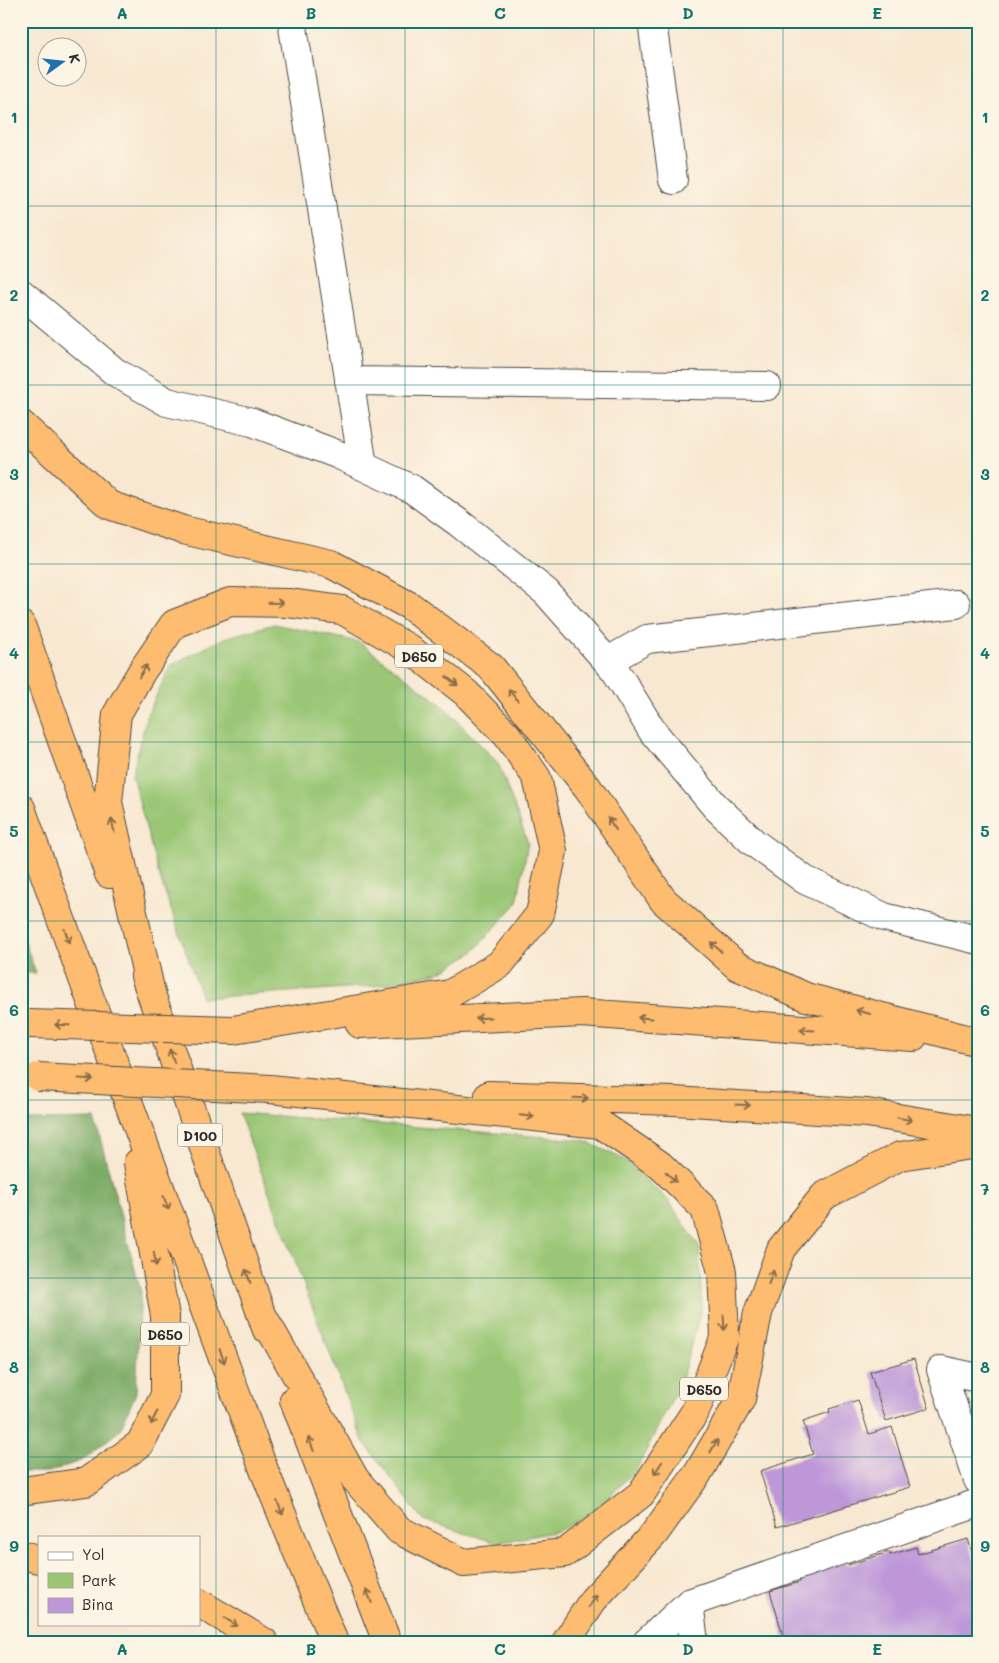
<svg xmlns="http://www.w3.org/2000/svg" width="999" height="1663" font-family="Mali,sans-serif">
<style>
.green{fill:#9ac674;stroke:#627850}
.forest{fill:#7bab66;stroke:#536b48}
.building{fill:#bd97d8}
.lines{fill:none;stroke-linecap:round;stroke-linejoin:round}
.minor-casing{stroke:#4a4744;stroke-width:30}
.highway-casing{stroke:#4a4744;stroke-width:30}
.minor{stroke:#fff;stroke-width:28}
.highway{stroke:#fdbc70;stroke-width:28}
.highway-bridge-casing{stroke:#4a4744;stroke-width:30;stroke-linecap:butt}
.highway-bridge{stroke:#fdbc70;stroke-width:28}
.oneway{stroke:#8a6c4a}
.grid{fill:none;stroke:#0f766e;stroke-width:1;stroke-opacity:0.55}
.labels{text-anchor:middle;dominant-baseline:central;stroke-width:4;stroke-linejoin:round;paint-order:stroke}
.shield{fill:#fcf5e5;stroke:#6a6863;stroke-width:1}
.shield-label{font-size:14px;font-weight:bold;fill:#2b2b2b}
.neatline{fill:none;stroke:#0f766e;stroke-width:2}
.grid-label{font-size:16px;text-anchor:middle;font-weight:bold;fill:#0f766e}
</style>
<rect width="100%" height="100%" fill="#fcf5e5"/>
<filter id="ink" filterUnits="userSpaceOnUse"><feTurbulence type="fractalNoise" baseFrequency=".02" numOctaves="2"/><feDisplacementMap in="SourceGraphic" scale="10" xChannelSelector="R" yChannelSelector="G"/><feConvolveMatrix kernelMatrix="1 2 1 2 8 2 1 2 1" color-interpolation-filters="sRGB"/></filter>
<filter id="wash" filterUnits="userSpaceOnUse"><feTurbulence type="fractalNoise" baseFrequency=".0096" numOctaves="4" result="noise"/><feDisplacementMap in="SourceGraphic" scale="20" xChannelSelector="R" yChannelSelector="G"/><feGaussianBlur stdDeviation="1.12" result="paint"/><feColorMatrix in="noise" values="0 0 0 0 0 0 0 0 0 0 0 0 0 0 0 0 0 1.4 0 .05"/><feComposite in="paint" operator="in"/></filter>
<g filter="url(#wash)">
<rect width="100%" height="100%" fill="#f8e8d1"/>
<path class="green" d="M274,624L359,642L442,705L498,763L528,843L517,903L473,952L441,972L375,986L202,998L158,872L132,775L147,715L171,665L224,638Z
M239,1113L583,1140L623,1159L668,1200L699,1246L702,1307L680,1384L636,1470L592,1513L558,1531L497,1543L423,1520L363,1441Z"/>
<path class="forest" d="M21,931L36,973H21Z
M95,1119L141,1292L136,1393L120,1430L83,1460L49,1472H21V1120Z"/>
<g id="blocks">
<path class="building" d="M914,1359L929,1408L886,1421L870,1372Z
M858,1400L869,1434L892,1427L910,1487L777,1527L760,1471L813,1454L803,1421L830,1412L829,1409Z
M968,1539L978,1572V1642H785L770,1591L800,1582L798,1576L847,1562L848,1565L889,1552L890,1555L916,1547L918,1554Z"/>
</g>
</g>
<g filter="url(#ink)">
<use href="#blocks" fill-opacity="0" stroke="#4a4744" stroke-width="1"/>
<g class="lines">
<g class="minor-casing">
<path id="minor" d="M292,21L363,466
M652,21L673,180
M21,293L115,372L167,402L252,422L339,455L412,489L459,523L546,592L615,670L653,732L715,806L753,842L805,880L884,917L978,940
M349,381L767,386
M608,661L647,639L956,604
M941,1370L978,1480
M941,1370L978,1378
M689,1603L694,1642
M647,1642L689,1603L978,1503"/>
</g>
<g class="highway-casing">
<path id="highway" d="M21,424L109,505L183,530L331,564L410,606L491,667L588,788L663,900L737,966L806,997L978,1042
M21,625L109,874
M21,808L55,903L264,1470L334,1642
M145,976L266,1328
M151,993L108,802L117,714L142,671L174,624L230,602L288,603L342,610L410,649L466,693L507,735L537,778L553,851L540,914L500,964L450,994L233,1030
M360,1024L582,1013L913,1037
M489,1095L674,1101L867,1113L978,1131
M260,1311L355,1479L399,1530L464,1563L565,1553L641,1494L695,1412L725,1336L722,1272L705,1209L660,1165L600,1124L270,1089
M294,1400L387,1642
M21,1491L86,1482L140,1444L165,1395V1316L138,1163
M21,1555L39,1559
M199,1603L264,1642
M566,1642L593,1600L654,1534L698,1473L741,1399L758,1313L781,1249L824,1196L900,1156L978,1144"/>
</g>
<use href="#minor" class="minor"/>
<use href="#highway" class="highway"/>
<g class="highway-bridge-casing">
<path id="highway-bridge" d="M29,1024L233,1030
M38,1077L270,1089"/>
</g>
<use href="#highway-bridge" class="highway-bridge"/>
</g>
<defs><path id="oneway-shaft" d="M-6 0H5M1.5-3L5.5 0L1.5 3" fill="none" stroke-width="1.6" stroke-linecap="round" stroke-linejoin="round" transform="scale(1.25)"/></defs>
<g class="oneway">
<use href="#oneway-shaft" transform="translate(276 603) rotate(1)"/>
<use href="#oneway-shaft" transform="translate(143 671) rotate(-58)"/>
<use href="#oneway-shaft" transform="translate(452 681) rotate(38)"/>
<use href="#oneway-shaft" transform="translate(513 695) rotate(-129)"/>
<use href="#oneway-shaft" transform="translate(612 824) rotate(-124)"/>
<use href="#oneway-shaft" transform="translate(113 826) rotate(-103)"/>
<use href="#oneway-shaft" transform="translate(67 936) rotate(70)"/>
<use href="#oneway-shaft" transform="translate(716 947) rotate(-138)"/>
<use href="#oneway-shaft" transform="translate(863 1012) rotate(-165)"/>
<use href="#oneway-shaft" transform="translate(483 1018) rotate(177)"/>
<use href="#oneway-shaft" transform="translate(645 1018) rotate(-176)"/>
<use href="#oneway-shaft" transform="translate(62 1025) rotate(-178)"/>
<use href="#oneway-shaft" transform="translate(807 1030) rotate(-176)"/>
<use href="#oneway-shaft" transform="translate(172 1056) rotate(-109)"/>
<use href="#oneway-shaft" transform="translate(86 1079) rotate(3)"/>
<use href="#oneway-shaft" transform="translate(581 1098) rotate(2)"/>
<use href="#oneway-shaft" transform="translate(743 1105) rotate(3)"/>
<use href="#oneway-shaft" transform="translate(527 1116) rotate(6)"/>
<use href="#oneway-shaft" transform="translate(905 1119) rotate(9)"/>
<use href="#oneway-shaft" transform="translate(671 1177) rotate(44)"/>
<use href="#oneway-shaft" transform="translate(166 1203) rotate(70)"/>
<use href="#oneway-shaft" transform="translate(155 1259) rotate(80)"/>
<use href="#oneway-shaft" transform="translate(248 1276) rotate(-109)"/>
<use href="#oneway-shaft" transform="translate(771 1277) rotate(-70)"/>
<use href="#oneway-shaft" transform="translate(724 1323) rotate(87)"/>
<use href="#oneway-shaft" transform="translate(222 1356) rotate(70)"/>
<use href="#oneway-shaft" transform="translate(154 1418) rotate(117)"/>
<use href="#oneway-shaft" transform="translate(311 1444) rotate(-111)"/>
<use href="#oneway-shaft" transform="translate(714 1446) rotate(-60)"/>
<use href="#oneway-shaft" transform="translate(658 1468) rotate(123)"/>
<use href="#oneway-shaft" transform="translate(280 1508) rotate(68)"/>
<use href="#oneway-shaft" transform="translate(369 1596) rotate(-111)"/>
<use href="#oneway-shaft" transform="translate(593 1601) rotate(-53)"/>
<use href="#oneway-shaft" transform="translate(231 1622) rotate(32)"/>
</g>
</g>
<path class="grid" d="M216,21V1642M405,21V1642M594,21V1642M783,21V1642M21,206H978M21,385H978M21,564H978M21,742H978M21,921H978M21,1100H978M21,1278H978M21,1457H978"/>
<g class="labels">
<g class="shield">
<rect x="395" y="644.5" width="48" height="23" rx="4"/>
<rect x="177.5" y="1123.5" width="45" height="23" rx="4"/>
<rect x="141" y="1322.5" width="48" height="23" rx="4"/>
<rect x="680" y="1377.5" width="48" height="23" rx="4"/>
</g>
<g class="shield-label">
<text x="419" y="656">D650</text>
<text x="200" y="1135">D100</text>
<text x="165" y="1334">D650</text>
<text x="704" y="1389">D650</text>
</g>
</g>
<rect width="999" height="1663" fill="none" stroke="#fcf5e5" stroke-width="55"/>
<rect x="38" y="1536" width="162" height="90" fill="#fcf5e5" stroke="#a8a49b"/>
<rect x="48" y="1552" width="25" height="8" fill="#ffffff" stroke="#a8a49b"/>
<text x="82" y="1560" font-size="15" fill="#2b2b2b">Yol</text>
<rect x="48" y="1573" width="25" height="15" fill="#9ac674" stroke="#a8a49b"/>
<text x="82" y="1586" font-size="15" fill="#2b2b2b">Park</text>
<rect x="48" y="1598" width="25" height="15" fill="#bd97d8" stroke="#a8a49b"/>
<text x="82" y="1610" font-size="15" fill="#2b2b2b">Bina</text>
<g transform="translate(62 62) rotate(75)"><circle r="24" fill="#fcf5e5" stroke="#a8a49b"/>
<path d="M0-4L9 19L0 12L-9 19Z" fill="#1f6fb2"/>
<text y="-8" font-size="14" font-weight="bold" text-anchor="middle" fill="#2b2b2b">K</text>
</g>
<rect x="28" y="28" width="944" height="1608" class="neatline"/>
<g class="grid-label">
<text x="122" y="19">A</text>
<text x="311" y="19">B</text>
<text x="500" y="19">C</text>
<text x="688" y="19">D</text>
<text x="877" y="19">E</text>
<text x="14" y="123">1</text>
<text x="985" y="123">1</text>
<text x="14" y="301">2</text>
<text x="985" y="301">2</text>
<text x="14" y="480">3</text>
<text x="985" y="480">3</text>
<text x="14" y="659">4</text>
<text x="985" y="659">4</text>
<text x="14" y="837">5</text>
<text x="985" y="837">5</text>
<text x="14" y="1016">6</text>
<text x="985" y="1016">6</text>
<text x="14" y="1195">7</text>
<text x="985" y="1195">7</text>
<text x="14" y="1373">8</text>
<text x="985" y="1373">8</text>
<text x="14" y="1552">9</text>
<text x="985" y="1552">9</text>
<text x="122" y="1655">A</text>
<text x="311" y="1655">B</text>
<text x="500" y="1655">C</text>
<text x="688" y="1655">D</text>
<text x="877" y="1655">E</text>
</g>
</svg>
